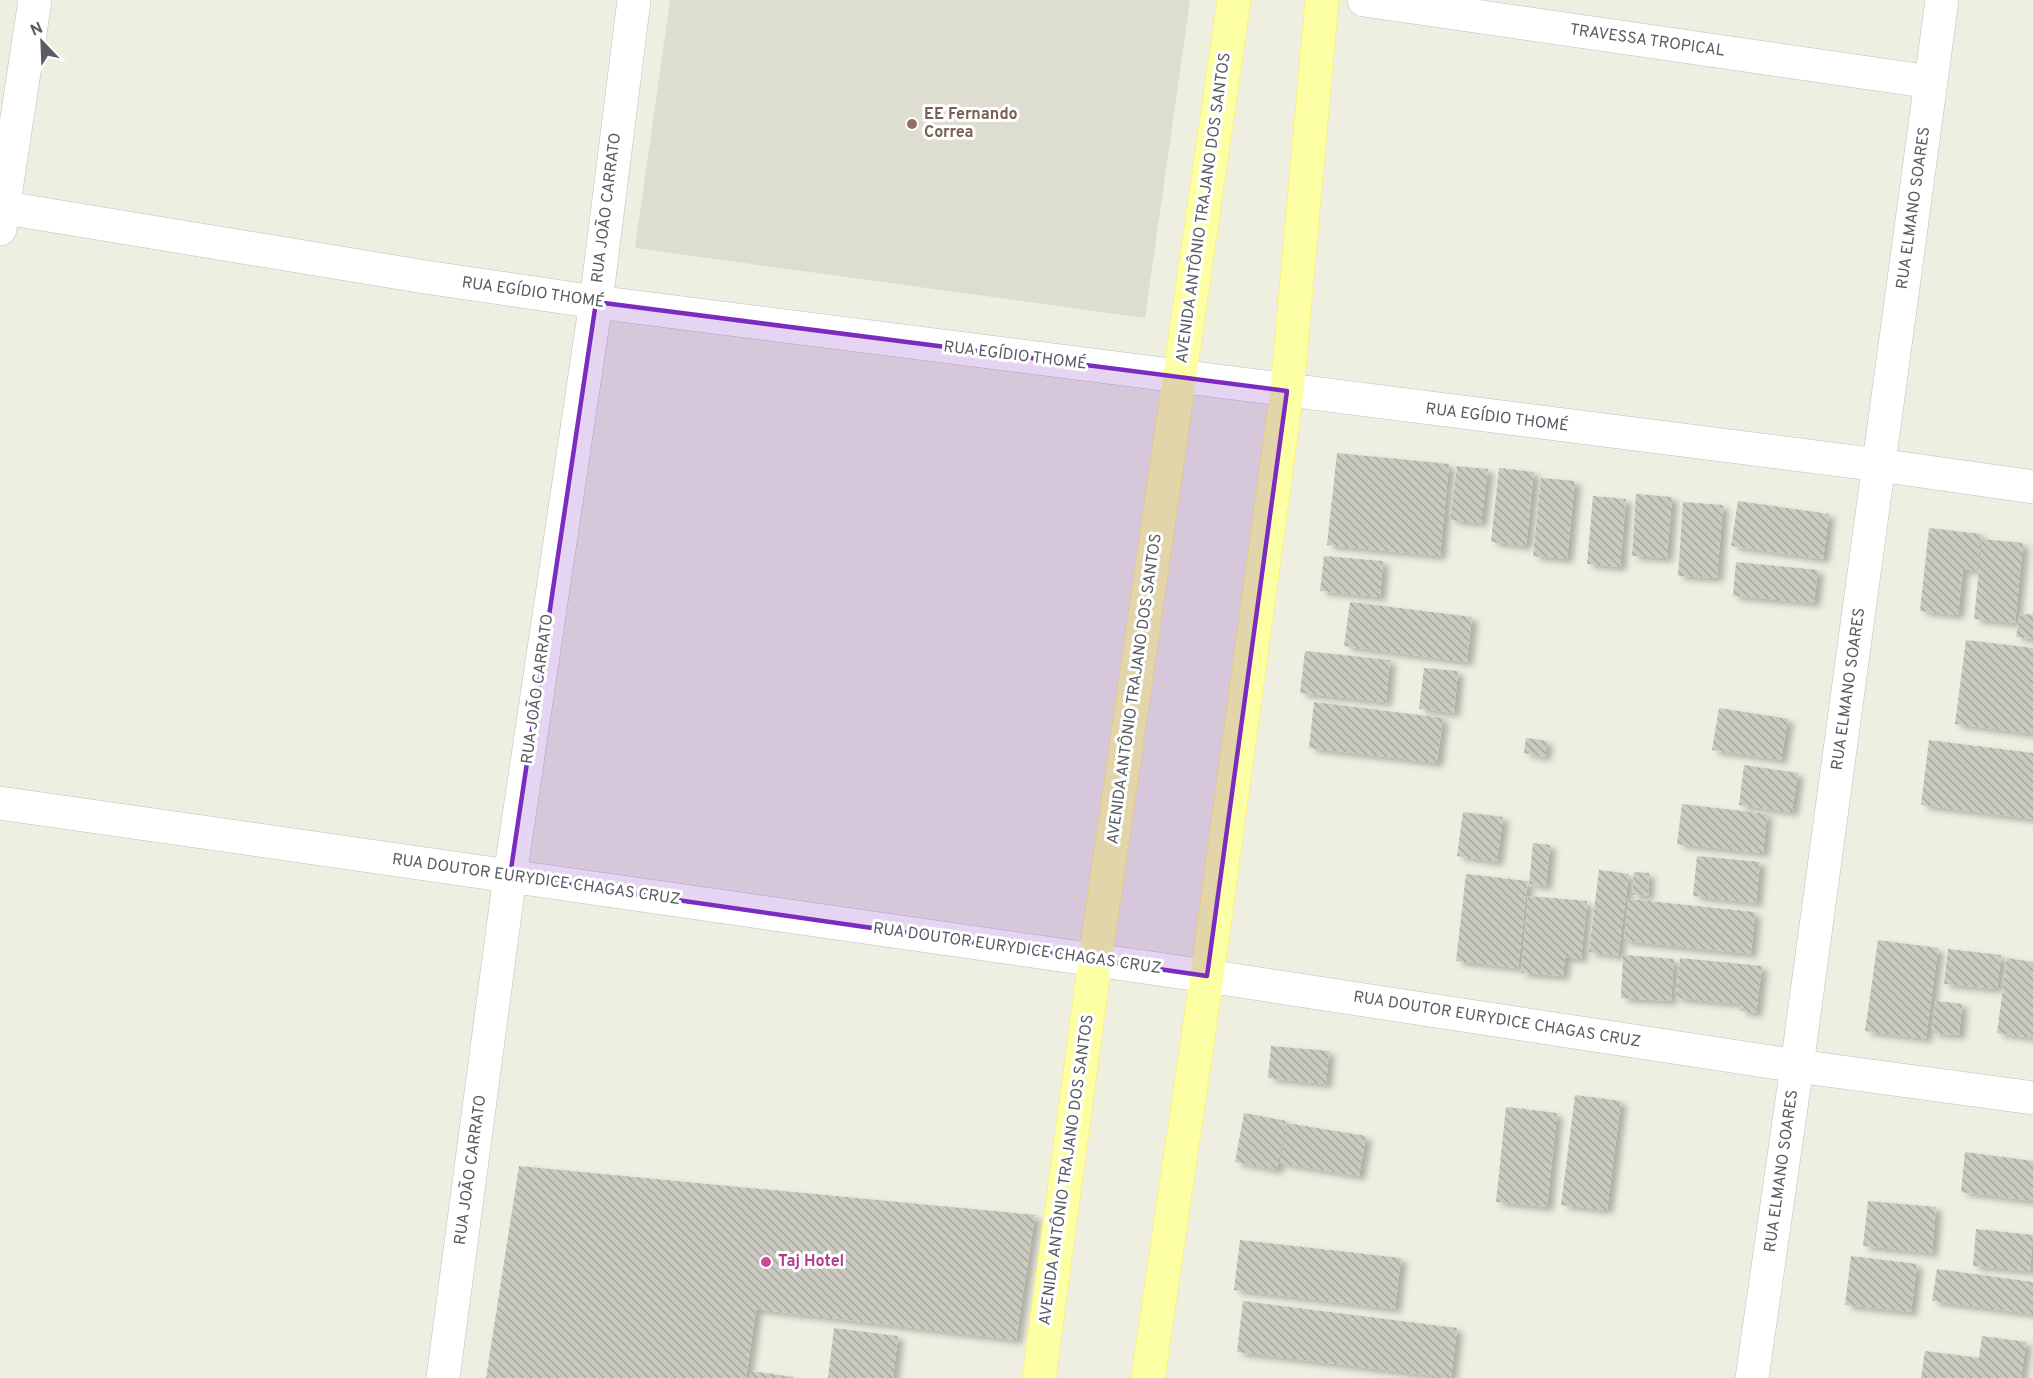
<svg xmlns="http://www.w3.org/2000/svg" width="2033" height="1378" font-family="Overpass,sans-serif">
<style>
.education{fill:#deded0}
.building{fill:url(#building-back-hatch);filter:url(#shadow)}
.lines{fill:none;stroke-linecap:round;stroke-linejoin:round}
.minor-casing{stroke:#bebfc6;stroke-width:34}
.major-casing{stroke:#ffed49;stroke-width:34}
.minor{stroke:#fff;stroke-width:33}
.major{stroke:#fdffa5;stroke-width:33}
.marked{fill:#7b2cbf;fill-opacity:0.2;stroke:#7b2cbf;stroke-width:4.5;stroke-linejoin:round}
.education-dot{fill:#8d6e63;stroke:#fff;stroke-width:2}
.hotel-dot{fill:#d1479c;stroke:#fff;stroke-width:2}
.labels{text-anchor:middle;dominant-baseline:central;stroke-width:6;stroke-linejoin:round;paint-order:stroke}
.street-label{font-size:16px;fill:#5a5c64;stroke:#fff}
.education-label{font-size:16px;font-weight:bold;fill:#785e54;stroke:#fff;text-anchor:start}
.hotel-label{font-size:16px;font-weight:bold;fill:#b23c85;stroke:#fff;text-anchor:start}
</style>
<defs>
<pattern id="building-back-hatch" width="6" height="6" patternUnits="userSpaceOnUse" patternTransform="scale(1.5)"><rect width="6" height="6" fill="#cbcac0"/><path d="M-1 5l2 2M0 0l6 6M5-1l2 2" fill="none" stroke="#a8a7a0"/></pattern>
<filter id="shadow"><feDropShadow dx="6" dy="4" stdDeviation="3" flood-color="#0004"/></filter>
</defs>
<rect width="100%" height="100%" fill="#eeeee1"/>
<path class="education" d="M670,0H1190L1145,318L635,248Z"/>
<path class="building" d="M1337,453L1449,464L1440,556L1327,545Z
M1457,466L1488,469L1481,523L1450,520Z
M1499,468L1534,472L1526,546L1491,542Z
M1541,478L1575,481L1567,559L1533,556Z
M1636,494L1672,497L1667,558L1632,556Z
M1593,496L1626,499L1620,567L1587,564Z
M1738,501L1829,514L1823,559L1731,546Z
M1683,502L1723,505L1717,578L1678,576Z
M1929,528L1981,534L1977,571L1963,569L1958,615L1920,611Z
M1982,539L2023,543L2015,623L1974,619Z
M1324,556L1383,561L1380,597L1320,591Z
M1736,562L1818,570L1814,603L1733,596Z
M1350,602L1472,617L1467,662L1344,646Z
M2020,613L2033,615V639L2016,637Z
M1966,640L2033,648V734L1955,724Z
M1305,651L1390,660L1386,702L1300,693Z
M1424,668L1458,671L1454,713L1419,709Z
M1314,702L1443,718L1437,763L1309,748Z
M1719,708L1788,719L1781,760L1712,750Z
M1526,738L1547,741L1545,757L1524,753Z
M1929,740L2033,753V819L1921,805Z
M1744,765L1798,773L1792,812L1739,805Z
M1682,804L1767,814L1763,853L1677,844Z
M1463,812L1503,817L1497,862L1457,856Z
M1533,843L1550,845L1546,886L1529,884Z
M1697,856L1760,862L1756,903L1693,896Z
M1599,870L1629,874L1618,956L1589,952Z
M1634,872L1649,873L1648,896L1632,895Z
M1466,874L1528,881L1518,968L1456,961Z
M1528,896L1587,901L1581,959L1565,957L1563,976L1521,973Z
M1628,899L1755,912L1751,954L1624,941Z
M1878,940L1938,948L1926,1039L1865,1031Z
M1948,949L2001,955L1997,989L1944,984Z
M1623,955L1674,959L1671,1001L1621,998Z
M1680,958L1762,966L1756,1013L1740,1011L1741,1004L1676,998Z
M2007,958L2033,962V1038L1997,1033Z
M1936,1001L1962,1004L1959,1035L1932,1033Z
M1271,1046L1329,1051L1326,1084L1268,1078Z
M1575,1095L1621,1101L1607,1210L1561,1205Z
M1506,1107L1557,1113L1547,1207L1496,1202Z
M1244,1113L1286,1121L1277,1170L1235,1162Z
M1287,1123L1366,1136L1359,1176L1280,1163Z
M1965,1152L2033,1161V1201L1961,1192Z
M519,1166L1035,1215L1016,1340L756,1309L746,1378H486Z
M1868,1201L1936,1207L1932,1253L1863,1246Z
M1976,1229L2033,1235L2030,1271L1973,1266Z
M1240,1240L1401,1258L1395,1309L1234,1290Z
M1851,1256L1917,1264L1911,1312L1845,1305Z
M1937,1269L2033,1282V1314L1932,1301Z
M1243,1301L1457,1328L1451,1378L1237,1352Z
M834,1328L898,1336L893,1378H828Z
M1982,1336L2026,1342L2021,1378H1921L1925,1351L1979,1358Z
M751,1371L793,1377V1378H750Z"/>
<g class="lines">
<g class="minor-casing">
<path id="minor" d="M1364,0L1931,82
M0,207L425,277L596,302L1879,465L2033,487
M0,229L35,0
M0,803L1207,976L1797,1066L2033,1098
M443,1378L510,876L596,302L634,0
M1752,1378L1797,1066L1942,0"/>
</g>
<g class="major-casing">
<path id="major" d="M1039,1378L1095,961L1234,0
M1148,1378L1207,976L1287,391L1322,0"/>
</g>
<use href="#minor" class="minor"/>
<use href="#major" class="major"/>
</g>
<path class="marked" d="M596,302L1287,391L1207,976L510,876Z"/>
<circle class="education-dot" cx="912" cy="124" r="6"/>
<circle class="hotel-dot" cx="766" cy="1262" r="6"/>
<g class="labels">
<g class="street-label">
<text transform="translate(1647 41) rotate(8)">TRAVESSA TROPICAL</text>
<text transform="translate(607 208) rotate(-83)">RUA JOÃO CARRATO</text>
<text transform="translate(1204 208) rotate(-82)">AVENIDA ANTÔNIO TRAJANO DOS SANTOS</text>
<text transform="translate(1914 208) rotate(-82)">RUA ELMANO SOARES</text>
<text transform="translate(533 293) rotate(8)">RUA EGÍDIO THOMÉ</text>
<text transform="translate(1015 356) rotate(7)">RUA EGÍDIO THOMÉ</text>
<text transform="translate(1497 418) rotate(7)">RUA EGÍDIO THOMÉ</text>
<text transform="translate(538 689) rotate(-82)">RUA JOÃO CARRATO</text>
<text transform="translate(1135 689) rotate(-82)">AVENIDA ANTÔNIO TRAJANO DOS SANTOS</text>
<text transform="translate(1849 689) rotate(-82)">RUA ELMANO SOARES</text>
<text transform="translate(536 880) rotate(8)">RUA DOUTOR EURYDICE CHAGAS CRUZ</text>
<text transform="translate(1017 949) rotate(8)">RUA DOUTOR EURYDICE CHAGAS CRUZ</text>
<text transform="translate(1497 1020) rotate(9)">RUA DOUTOR EURYDICE CHAGAS CRUZ</text>
<text transform="translate(471 1170) rotate(-82)">RUA JOÃO CARRATO</text>
<text transform="translate(1067 1170) rotate(-82)">AVENIDA ANTÔNIO TRAJANO DOS SANTOS</text>
<text transform="translate(1782 1171) rotate(-82)">RUA ELMANO SOARES</text>
</g>
<g class="education-label">
<text x="924" y="115">EE Fernando<tspan x="924" dy="18">Correa</tspan></text>
</g>
<g class="hotel-label">
<text x="778" y="1262">Taj Hotel</text>
</g>
</g>
<g transform="translate(42 42) rotate(337)" stroke="#ffffff" stroke-width="4.5" paint-order="stroke">
<path d="M0-4.5L10 22L0 15L-10 22Z" fill="#5a5c64"/>
<text y="-9" font-size="16" font-weight="bold" text-anchor="middle" fill="#5a5c64">N</text>
</g>
</svg>
